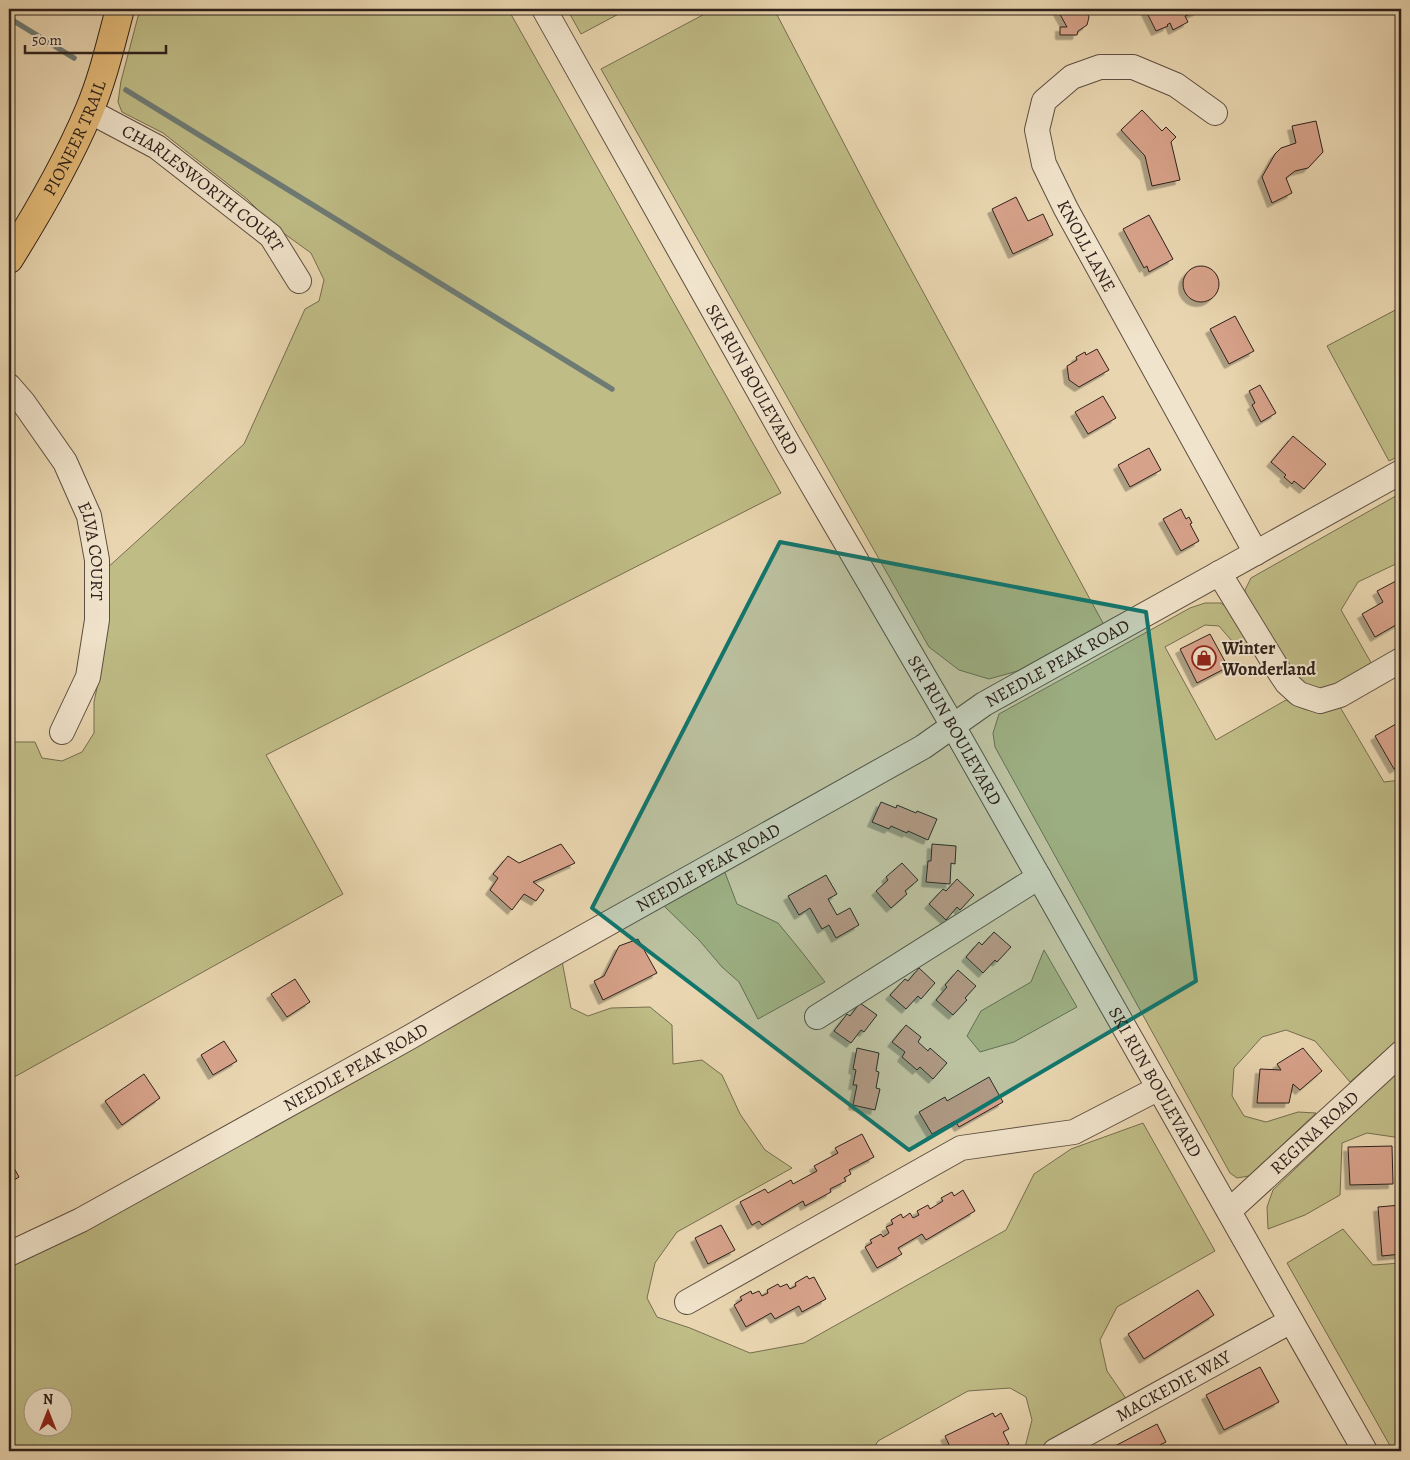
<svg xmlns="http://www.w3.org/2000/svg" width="1410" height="1460" font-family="Alegreya,serif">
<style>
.green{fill:#bfbc86;stroke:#766e50;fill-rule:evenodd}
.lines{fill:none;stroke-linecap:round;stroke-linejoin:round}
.stream{stroke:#6e7b75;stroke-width:5.5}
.building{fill:#d7a28a;stroke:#2e201b;filter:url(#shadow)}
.minor-casing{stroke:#5d4e40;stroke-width:26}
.major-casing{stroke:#2e201b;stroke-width:30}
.minor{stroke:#f1e4cc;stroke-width:24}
.major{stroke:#e4bb78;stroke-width:28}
.marked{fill:#0f766e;fill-opacity:0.2;stroke:#0f766e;stroke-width:4;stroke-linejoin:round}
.labels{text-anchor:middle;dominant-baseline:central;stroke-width:4;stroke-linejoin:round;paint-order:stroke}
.street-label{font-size:18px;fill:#2e201b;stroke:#f1e4cc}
.poi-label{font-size:18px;font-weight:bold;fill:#2e201b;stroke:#f1e4cc;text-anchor:start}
</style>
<defs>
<filter id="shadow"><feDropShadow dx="-4.5" dy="4.5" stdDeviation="0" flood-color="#0004"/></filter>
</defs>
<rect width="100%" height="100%" fill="#e9d6b0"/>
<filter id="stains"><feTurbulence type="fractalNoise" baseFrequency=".004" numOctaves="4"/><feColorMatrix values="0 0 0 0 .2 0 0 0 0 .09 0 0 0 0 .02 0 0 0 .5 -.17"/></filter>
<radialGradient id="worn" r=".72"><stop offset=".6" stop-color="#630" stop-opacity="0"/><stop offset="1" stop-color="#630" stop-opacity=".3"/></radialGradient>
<path class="green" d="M140,9H508L781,493L266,755L343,894L9,1080V742H35L42,758L62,761L82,752L94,733V702L98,683L106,626V569L244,444L305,309L319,301L324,280L311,253L275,227L247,199L163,133L122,112L118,102L121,81Z
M567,9H628L581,34Z
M714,9H774L877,207L1104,625L1021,670L989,679L959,670L929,647L601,69Z
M1401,307V455L1389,461L1327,346Z
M1401,493V564L1400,562L1358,582L1341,610L1373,666L1337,685L1321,689L1307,685L1291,673L1248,603L1245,590L1251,578Z
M1205,603H1221L1231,611L1257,652L1238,648L1219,626L1205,625L1165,647L1216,740L1286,700C1309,714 1315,712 1340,707L1384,782L1401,780V1037L1350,1082L1315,1041L1286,1030L1262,1037L1234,1068L1232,1096L1244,1116L1266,1122L1298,1112L1316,1113L1249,1176L1237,1178L1230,1173L995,747L993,733L999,714L1190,608Z
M724,870L737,904L778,923L801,951L825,982L758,1019L739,982L722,967L699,940L663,905Z
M1044,950L1077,1007L1014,1042L980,1052L967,1036L981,1011L1031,982Z
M562,961L571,1008L588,1016L611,1008L650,1007L672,1025L673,1064L702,1060L722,1075L740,1114L765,1150L792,1168L677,1232L655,1263L647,1298L657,1317L690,1328L750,1353L804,1343L1006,1230L1034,1174L1071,1149L1143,1123L1215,1251L1117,1307L1100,1340L1107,1371L1127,1400L1033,1451H1024L1032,1420L1026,1397L1010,1388L968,1391L878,1441L872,1451H10L9,1442V1267L63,1240ZM32,1398H62V1428H32Z
M1401,1068V1138L1367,1133L1342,1143L1340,1195L1305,1215L1268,1229L1267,1207L1273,1190Z
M1343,1229L1373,1265L1401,1263V1451H1393L1287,1263Z"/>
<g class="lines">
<path class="stream" d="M9,18L74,58
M126,90L612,389"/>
</g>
<path class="building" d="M1057,9H1085L1089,17L1087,25L1078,31L1077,35H1060V27H1067Z
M1145,9H1199L1198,11L1185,16L1188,22L1173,30L1170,23L1167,25L1168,26L1156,31Z
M1142,110L1162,131L1166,127L1176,137L1171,142L1180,180L1152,186L1145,156L1121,130Z
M1316,121L1323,152L1308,168L1295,171L1286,178L1292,193L1272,203L1262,177L1275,154L1281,148L1296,143L1292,126Z
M1016,197L1028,221L1043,214L1053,235L1013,254L992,209Z
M1149,215L1173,259L1149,272L1147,266L1144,268L1123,229Z
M1183 284a18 18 0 1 1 36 0a18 18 0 1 1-36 0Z
M1235,316L1254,351L1229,364L1210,329Z
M1097,349L1109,370L1079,387L1069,380L1067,366L1077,360L1076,357L1085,352L1086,355Z
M1260,385L1276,413L1261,422L1252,405L1255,403L1249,391Z
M1103,396L1116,418L1088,434L1075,412Z
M1293,436L1326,464L1304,489L1294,481L1292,484L1284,477L1286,475L1271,462Z
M1149,448L1161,470L1130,487L1118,465Z
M1181,509L1186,519L1189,517L1192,523L1190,524L1199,541L1181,551L1163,519Z
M1396,581L1401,589V622L1375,637L1362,614L1383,602L1377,591Z
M1210,634L1228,667L1197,683L1180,649Z
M1396,724L1401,733V765L1394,769L1375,736Z
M881,802L896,808L897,805L916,813L917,811L937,819L928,840L908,831L907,833L891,826L889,829L872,822Z
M561,844L575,863L533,882L544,890L536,901L524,894L512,910L490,890L498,878L493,874L508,856L519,863Z
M932,844L956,846L955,864L951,863L950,884L926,882L928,861H931Z
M902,863L918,880L905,891L907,894L891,908L876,891L888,880L886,877Z
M826,875L837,894L828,899L837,915L850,908L859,925L836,938L829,925L822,929L810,908L799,915L788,896Z
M957,879L974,895L960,910L957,907L946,920L929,904L943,889L946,891Z
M994,932L1011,947L997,962L995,960L983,973L966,957L979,942L982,945Z
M638,939L657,973L603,1000L594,981L604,976L619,946Z
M919,968L935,983L921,999L918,996L906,1009L890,995L905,979L908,981Z
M958,970L976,986L965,998L967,1000L953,1015L936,1000L947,987L945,985Z
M295,979L310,1002L287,1017L271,994Z
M860,1003L877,1015L864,1032L861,1030L851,1043L834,1031L847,1014L850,1016Z
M906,1025L921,1037L918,1042L928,1051L930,1048L947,1063L933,1079L920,1067L917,1070L902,1057L905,1052L892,1042Z
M224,1041L237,1061L213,1075L201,1055Z
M857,1048L879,1053L876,1071L879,1072L876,1088L880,1089L875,1110L853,1105L857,1085H853L856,1070L853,1069Z
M1303,1048L1322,1071L1300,1090L1293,1084L1289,1103H1257L1260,1069L1281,1070L1277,1064Z
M144,1074L160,1098L122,1125L105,1101Z
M989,1077L1003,1102L959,1127L955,1121L932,1134L919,1112L945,1097L947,1101Z
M862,1134L874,1157L849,1170L851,1174L844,1178L846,1181L830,1189L831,1192L805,1206L803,1201L762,1225L759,1221L752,1225L740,1202L765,1189L768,1193L791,1180L793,1184L817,1171L814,1166L838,1153L835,1148Z
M1392,1146L1393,1184L1350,1185L1348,1147Z
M9,1159L19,1177L9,1183Z
M963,1190L975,1211L926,1240L922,1234L898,1248L902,1254L877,1268L865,1247L872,1243L870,1240L881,1234L883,1237L889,1233L886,1227L893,1224L891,1220L901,1214L903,1218L910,1213L913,1218L919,1215L917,1211L928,1205L930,1209L943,1201L941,1198L952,1192L954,1196Z
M1401,1205V1254L1382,1256L1378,1207Z
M721,1225L735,1250L708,1264L695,1238Z
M807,1276L809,1279L814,1277L826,1299L802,1312L799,1306L775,1319L771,1313L746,1327L734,1305L742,1300L740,1297L751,1291L752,1294L759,1291L762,1296L768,1293L767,1290L778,1284L780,1287L787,1284L790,1289L796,1286L795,1283Z
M1198,1290L1214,1315L1144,1359L1128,1334Z
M1260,1367L1279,1402L1224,1430L1206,1395Z
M993,1413L995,1417L1001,1413L1009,1429L1003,1432L1009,1444L993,1451H952L945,1436Z
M1157,1424L1166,1442L1150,1450L1151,1451H1118L1115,1446Z"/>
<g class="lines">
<g class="minor-casing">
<g id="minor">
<path id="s1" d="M544,9L789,445L953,726L1365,1451"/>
<path id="s2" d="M89,111L157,147L271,236L299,281"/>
<path id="s3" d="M1215,113L1176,85L1133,67H1100L1072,77L1044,101L1037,130L1044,164L1066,209L1256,553"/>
<path id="s4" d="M9,386L23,402L65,462L89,516L97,560V620L88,677L62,732"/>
<path d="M1219,573L1279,671L1287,683L1299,694L1320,701L1340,695L1401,660"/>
<path d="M817,1017L1039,877"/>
<path id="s5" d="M1229,1211L1401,1053"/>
<path id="s6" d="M9,1254L81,1220L410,1037L541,961L923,747L984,704L1401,472"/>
<path d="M687,1302L961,1148L1074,1132L1159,1088"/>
<path id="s7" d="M1055,1451L1291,1321"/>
</g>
</g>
<g class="major-casing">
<g id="major">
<path id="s8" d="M9,259C39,211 67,163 89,111C103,78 111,43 120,9"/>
</g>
</g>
<use href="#minor" class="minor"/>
<use href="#major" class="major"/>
</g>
<path class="marked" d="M780,542L1146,612L1196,981L909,1150L592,908Z"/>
<defs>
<g id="shop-ring" transform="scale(1.25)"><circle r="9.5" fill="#f1e4cc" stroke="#8f2418" stroke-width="1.5"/><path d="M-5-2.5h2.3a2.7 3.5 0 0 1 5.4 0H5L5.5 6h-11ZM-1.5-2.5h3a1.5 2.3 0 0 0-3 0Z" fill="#8f2418"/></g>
</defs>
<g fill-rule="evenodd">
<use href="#shop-ring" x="1204" y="658"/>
</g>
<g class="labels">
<g class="street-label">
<text stroke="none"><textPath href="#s8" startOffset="138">PIONEER TRAIL</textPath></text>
<text stroke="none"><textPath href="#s2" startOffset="138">CHARLESWORTH COURT</textPath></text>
<text stroke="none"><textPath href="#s3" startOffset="351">KNOLL LANE</textPath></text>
<text stroke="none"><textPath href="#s1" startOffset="425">SKI RUN BOULEVARD</textPath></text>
<text stroke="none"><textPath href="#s4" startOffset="189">ELVA COURT</textPath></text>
<text stroke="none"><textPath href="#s6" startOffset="1204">NEEDLE PEAK ROAD</textPath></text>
<text stroke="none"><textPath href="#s1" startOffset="830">SKI RUN BOULEVARD</textPath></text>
<text stroke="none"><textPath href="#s6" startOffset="799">NEEDLE PEAK ROAD</textPath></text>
<text stroke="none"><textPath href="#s6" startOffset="394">NEEDLE PEAK ROAD</textPath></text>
<text stroke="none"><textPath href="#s1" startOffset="1235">SKI RUN BOULEVARD</textPath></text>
<text stroke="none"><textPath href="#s5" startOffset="116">REGINA ROAD</textPath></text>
<text stroke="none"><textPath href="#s7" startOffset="135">MACKEDIE WAY</textPath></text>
</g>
<g class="poi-label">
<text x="1222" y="648">Winter<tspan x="1222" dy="21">Wonderland</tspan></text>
</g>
</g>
<rect width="1410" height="1460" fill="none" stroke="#e9d6b0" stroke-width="30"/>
<rect x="10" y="10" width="1390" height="1440" fill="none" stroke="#2e201b" stroke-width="2.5"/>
<rect x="15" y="15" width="1380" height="1430" fill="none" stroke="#2e201b"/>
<g transform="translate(48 1412)"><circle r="24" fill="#f1e4cc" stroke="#a39685"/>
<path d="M0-4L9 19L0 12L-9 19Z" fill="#8f2418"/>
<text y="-8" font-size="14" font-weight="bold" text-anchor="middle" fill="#2e201b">N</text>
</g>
<path d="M25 45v8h141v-8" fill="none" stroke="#2e201b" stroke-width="2.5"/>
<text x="32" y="45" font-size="15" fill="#2e201b" stroke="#f1e4cc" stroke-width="4" paint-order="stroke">50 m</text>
<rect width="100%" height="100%" filter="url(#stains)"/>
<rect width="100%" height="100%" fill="url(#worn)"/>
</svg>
